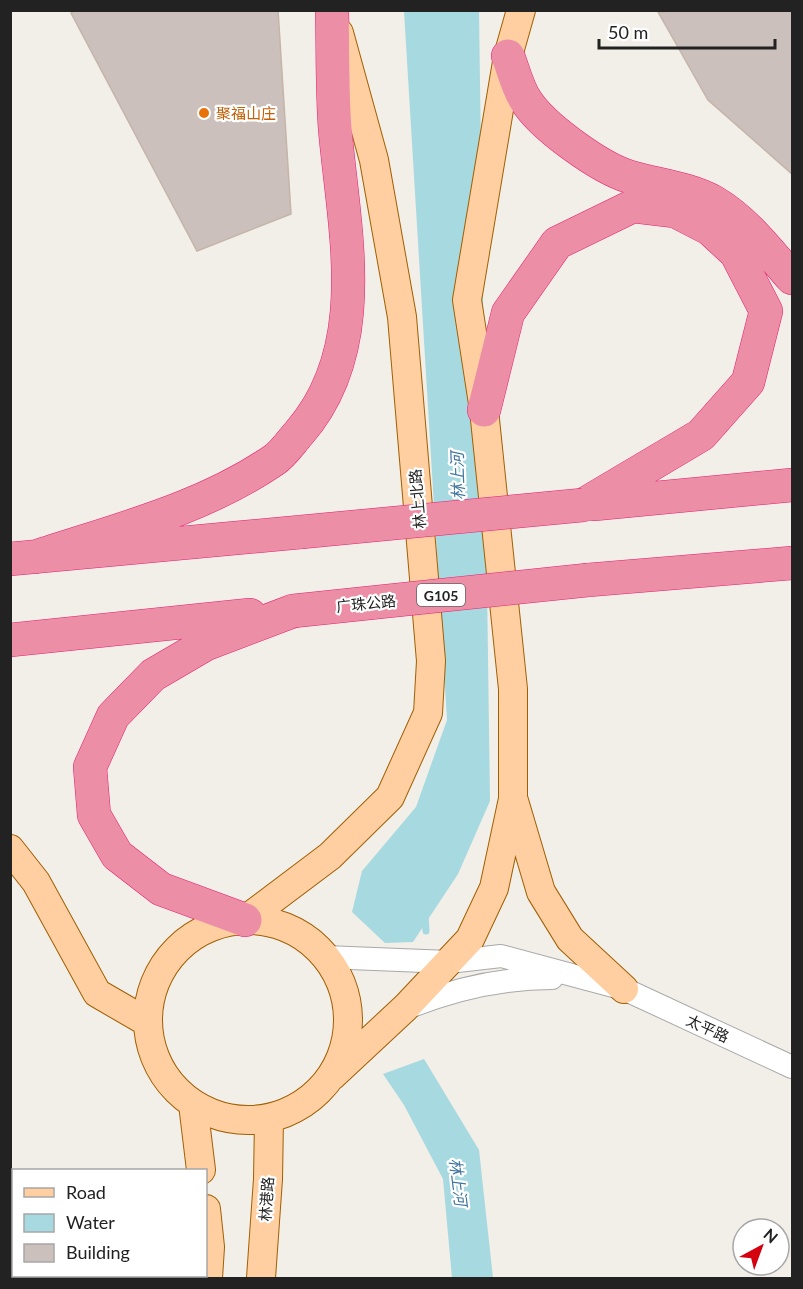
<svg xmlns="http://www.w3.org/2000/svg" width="803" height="1289" font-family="Lato,'Noto Sans SC',sans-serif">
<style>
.water{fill:#a7d9e1}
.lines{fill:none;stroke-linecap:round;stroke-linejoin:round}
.stream{stroke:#a7d9e1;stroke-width:7}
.building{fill:#cbc0bb;stroke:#c5b4aa;stroke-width:1.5}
.minor-casing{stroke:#a9a9a9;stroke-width:24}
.major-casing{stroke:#a05f00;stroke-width:30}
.highway-casing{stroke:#e52173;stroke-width:34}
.minor{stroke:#fff;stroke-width:22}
.major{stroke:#ffcfa1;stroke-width:28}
.highway{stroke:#ec8ea6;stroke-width:33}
.highway-bridge-casing{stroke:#e52173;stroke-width:34;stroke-linecap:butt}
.highway-bridge{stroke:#ec8ea6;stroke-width:33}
.food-dot{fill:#e8710a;stroke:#fff;stroke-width:2}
.labels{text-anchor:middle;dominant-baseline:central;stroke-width:4.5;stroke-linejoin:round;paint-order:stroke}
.shield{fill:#fff;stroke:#646464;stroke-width:1.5}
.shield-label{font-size:14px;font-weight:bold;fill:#222}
.food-label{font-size:15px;fill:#c56008;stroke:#fff;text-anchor:start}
.street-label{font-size:15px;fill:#222;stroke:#fff}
.water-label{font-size:16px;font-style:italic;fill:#40769f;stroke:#fff}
</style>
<rect width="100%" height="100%" fill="#f2eee8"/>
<path class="water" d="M404,11H479L490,801L458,874L413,942L385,943L352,912L362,871L416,807L447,720Z
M424,1059L479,1150L493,1278H452L443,1179L404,1105L383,1074Z"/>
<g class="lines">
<path class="stream" d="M425,915L426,931"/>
</g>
<path class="building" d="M76,10H278L291,214L197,251L71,13Z
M696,10H792V174L708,100L658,12Z"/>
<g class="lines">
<g class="minor-casing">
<path id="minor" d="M325,957L449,962L501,956L624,989L792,1067
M409,1007C454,989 503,978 552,978"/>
</g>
<g class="major-casing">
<path id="major" d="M514,801L541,892L570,939L624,989
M10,849L36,882L97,993L147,1022
M245,920L330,856L390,797L428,713L431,661L402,317L374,160L339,33
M148 1020a100 100 0 1 1 200 0a100 100 0 1 1-200 0Z
M332,1076L406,1007L470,939L494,888L513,799V689L484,410L467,300L508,56L521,10
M193,1104L201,1170
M206,1209L210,1247L208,1278
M261,1278L268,1179L269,1119"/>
</g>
<g class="highway-casing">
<path id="highway" d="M508,56C513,69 517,86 525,99C541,126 600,168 630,177C658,185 689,188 714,202C746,221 768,251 792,278
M484,410L508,313L557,243L633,206L675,211L710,229L736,253L766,311L748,382L701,435L583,505
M594,504L792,485
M35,557C116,530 203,509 274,460C283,454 291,442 299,433C373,348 344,231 335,129C332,90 333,50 332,10
M10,559L301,532
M588,580L792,563
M10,640L250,615
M245,920L161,889L117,855L94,815L90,767L113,716L153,675L206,644L293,611"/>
</g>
<use href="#minor" class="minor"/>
<use href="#major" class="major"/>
<use href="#highway" class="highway"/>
<g class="highway-bridge-casing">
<path id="highway-bridge" d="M301,532L583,505
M293,611L588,580"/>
</g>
<use href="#highway-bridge" class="highway-bridge"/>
</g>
<circle class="food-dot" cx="204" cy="113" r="6"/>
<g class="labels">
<rect class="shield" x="417" y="584" width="48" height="22" rx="4.5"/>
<g class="shield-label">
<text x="441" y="595">G105</text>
</g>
<g class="food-label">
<text x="216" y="113">聚福山庄</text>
</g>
<g class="street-label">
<text transform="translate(417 499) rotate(-95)">林上北路</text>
<text transform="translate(366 603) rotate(-6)">广珠公路</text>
<text transform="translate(708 1028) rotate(25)">太平路</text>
<text transform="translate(266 1199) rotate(-86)">林港路</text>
</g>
<g class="water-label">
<text transform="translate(457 476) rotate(-92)">林上河</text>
<text transform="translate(459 1182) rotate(83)">林上河</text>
</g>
</g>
<rect width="803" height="1289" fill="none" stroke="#222222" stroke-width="24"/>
<rect x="12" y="1169" width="195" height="108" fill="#ffffff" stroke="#a7a7a7" stroke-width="1.5"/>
<rect x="24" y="1188" width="30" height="9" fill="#ffcfa1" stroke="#a7a7a7" stroke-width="1.5"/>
<text x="66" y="1199" font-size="18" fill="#222222">Road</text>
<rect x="24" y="1214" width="30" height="18" fill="#a7d9e1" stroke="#a7a7a7" stroke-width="1.5"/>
<text x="66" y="1229" font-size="18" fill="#222222">Water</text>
<rect x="24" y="1244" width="30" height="18" fill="#cbc0bb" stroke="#a7a7a7" stroke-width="1.5"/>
<text x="66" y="1259" font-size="18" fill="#222222">Building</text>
<g transform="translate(761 1247) rotate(41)"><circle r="28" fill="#ffffff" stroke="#a7a7a7" stroke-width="1.5"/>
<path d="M0-4.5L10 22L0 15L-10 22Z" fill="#d40010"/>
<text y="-9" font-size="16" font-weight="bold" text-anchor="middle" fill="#222222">N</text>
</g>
<path d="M599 39v9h176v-9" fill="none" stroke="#222222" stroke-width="3"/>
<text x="608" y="39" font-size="18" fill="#222222" stroke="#ffffff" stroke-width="4.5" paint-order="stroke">50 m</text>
</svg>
